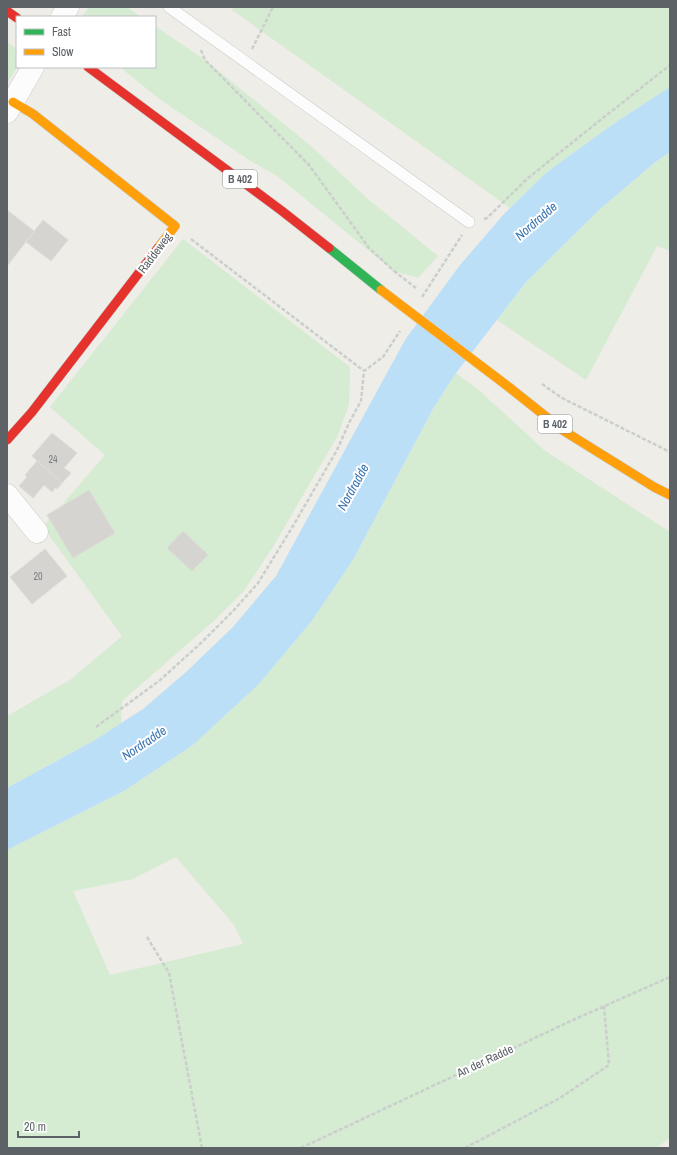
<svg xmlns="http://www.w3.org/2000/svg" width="677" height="1155" font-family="'Archivo Narrow',sans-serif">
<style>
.green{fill:#d5ebd2;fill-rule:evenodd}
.water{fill:#bcdff8}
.building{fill:#d5d4d1;stroke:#dedcd7}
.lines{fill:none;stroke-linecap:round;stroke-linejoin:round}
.lane-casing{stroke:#cbcbca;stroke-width:12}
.street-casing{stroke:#cbcbca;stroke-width:23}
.fast-casing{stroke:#c9cac9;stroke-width:10}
.slow-casing{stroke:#c9cac9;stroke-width:10}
.jam-casing{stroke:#c9cac9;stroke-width:10}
.path{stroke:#cacfcb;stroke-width:2.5;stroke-dasharray:4 2;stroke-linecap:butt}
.lane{stroke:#fcfcfc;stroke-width:11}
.street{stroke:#fcfcfc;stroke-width:22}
.fast{stroke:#30b455;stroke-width:9}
.slow{stroke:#ff9f0a;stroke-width:9}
.jam{stroke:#e5322d;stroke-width:9}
.slow-bridge-casing{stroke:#d7ceb4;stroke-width:10;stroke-linecap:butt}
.path-bridge{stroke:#cacfcb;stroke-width:2.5;stroke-dasharray:4 2;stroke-linecap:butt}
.slow-bridge{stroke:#ff9f0a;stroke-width:9}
.labels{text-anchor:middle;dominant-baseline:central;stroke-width:4;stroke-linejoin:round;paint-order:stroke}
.number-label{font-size:10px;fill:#7c8082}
.shield{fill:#fff;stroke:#8e9195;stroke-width:1}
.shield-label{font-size:11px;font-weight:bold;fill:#5d6267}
.street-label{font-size:12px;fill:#5d6267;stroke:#fff}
.water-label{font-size:13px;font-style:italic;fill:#3874b2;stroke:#fff}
</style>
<rect width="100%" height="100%" fill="#eeede8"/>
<path class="green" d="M89,7H127L141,17H82Z
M234,7H670V87L616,122L547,172L510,208L232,10Z
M155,26L205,60L311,146L368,199L438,256L418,278L394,271L277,176L249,160L158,98L120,67H155Z
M7,42L15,48L17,67L7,84Z
M670,152V251L657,246L586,380L497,320L527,281L599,210L654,163Z
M183,239L350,367L349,405L337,437L274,545L244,591L216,619L122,701L121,724L95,740L7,788V716L70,680L122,636L43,527L105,455L50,407Z
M456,373L480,391L544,450L670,532V1138L656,1148H7V850L124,791L193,745L258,685L311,622L353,560L434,407ZM176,857L234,925L243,944L110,975L73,891L133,879Z"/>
<path class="water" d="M670,87V152L654,163L599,210L527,281L456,373L434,407L353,560L311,622L258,685L193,745L124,791L7,850V788L95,740L143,709L186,672L233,627L276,576L405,340L460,265L504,214L547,172L616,122Z"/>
<path class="building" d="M7,210L34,231L8,265L7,264Z
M43,220L68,240L51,261L26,242Z
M52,433L77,453L64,468L71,473L62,483L32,456Z
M37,461L62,483L57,489L56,487L52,492L44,485L33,498L19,486L27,477L25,475Z
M89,490L115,533L73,558L47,515Z
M183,531L208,555L192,571L167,548Z
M45,549L67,576L32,604L10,577Z"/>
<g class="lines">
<g class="lane-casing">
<path id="lane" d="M169,7L469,222"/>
</g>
<g class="street-casing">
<path id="street" d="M62,17L68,7
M7,112L33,67
M7,495L37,532"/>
</g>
<g class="fast-casing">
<path id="fast" d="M329,248L381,290"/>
</g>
<g class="slow-casing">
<path id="slow" d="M13,102L33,114L175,226L158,248
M510,388L564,431L654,487L670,495"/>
</g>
<g class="jam-casing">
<path id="jam" d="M7,11L17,18
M88,67L282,211L329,248
M7,440L32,412L158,248"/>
</g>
<path class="path" d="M252,49L273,7
M201,50L205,60L309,165L369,248L394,271
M484,219L487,218L528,178L579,137L670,65
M191,239L364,371
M422,297L462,235
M542,384L562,398L670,452
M96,727L159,681L201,643L234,610L258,583L293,526L337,450L349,423L361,401L364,371L383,357L400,331
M147,937L169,973L202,1148
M301,1148L573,1020L670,977
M465,1148L560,1098L609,1065L604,1006"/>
<use href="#lane" class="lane"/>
<use href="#street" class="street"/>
<use href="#fast" class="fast"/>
<use href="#slow" class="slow"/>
<use href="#jam" class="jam"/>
<g class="slow-bridge-casing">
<path id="slow-bridge" d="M381,290L510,388"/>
</g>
<path class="path-bridge" d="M394,271L416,288"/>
<use href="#slow-bridge" class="slow-bridge"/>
</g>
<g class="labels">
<g class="number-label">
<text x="53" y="459">24</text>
<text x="38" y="576">20</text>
</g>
<g class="shield">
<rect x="223" y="170" width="34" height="18" rx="3"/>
<rect x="538" y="415" width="34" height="18" rx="3"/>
</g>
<g class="shield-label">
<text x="240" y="179">B 402</text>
<text x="555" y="424">B 402</text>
</g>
<g class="street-label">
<text transform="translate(155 253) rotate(-53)">Raddeweg</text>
<text transform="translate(485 1061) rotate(-25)">An der Radde</text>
</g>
<g class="water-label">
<text transform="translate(536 221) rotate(-41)">Nordradde</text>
<text transform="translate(353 487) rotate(-61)">Nordradde</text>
<text transform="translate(144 743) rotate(-34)">Nordradde</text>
</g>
</g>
<rect width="677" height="1155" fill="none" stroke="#5d6267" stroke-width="16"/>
<rect x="16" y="16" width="140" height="52" fill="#ffffff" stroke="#bec0c2"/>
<rect x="24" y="29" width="20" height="6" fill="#30b455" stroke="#bec0c2"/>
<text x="52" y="36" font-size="12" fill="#5d6267">Fast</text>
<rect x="24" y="49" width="20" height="6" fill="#ff9f0a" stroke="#bec0c2"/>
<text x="52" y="56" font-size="12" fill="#5d6267">Slow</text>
<path d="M18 1131v6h61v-6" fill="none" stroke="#5d6267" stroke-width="2"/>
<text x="24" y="1131" font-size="12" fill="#5d6267" stroke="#ffffff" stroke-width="3" paint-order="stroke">20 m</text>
</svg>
